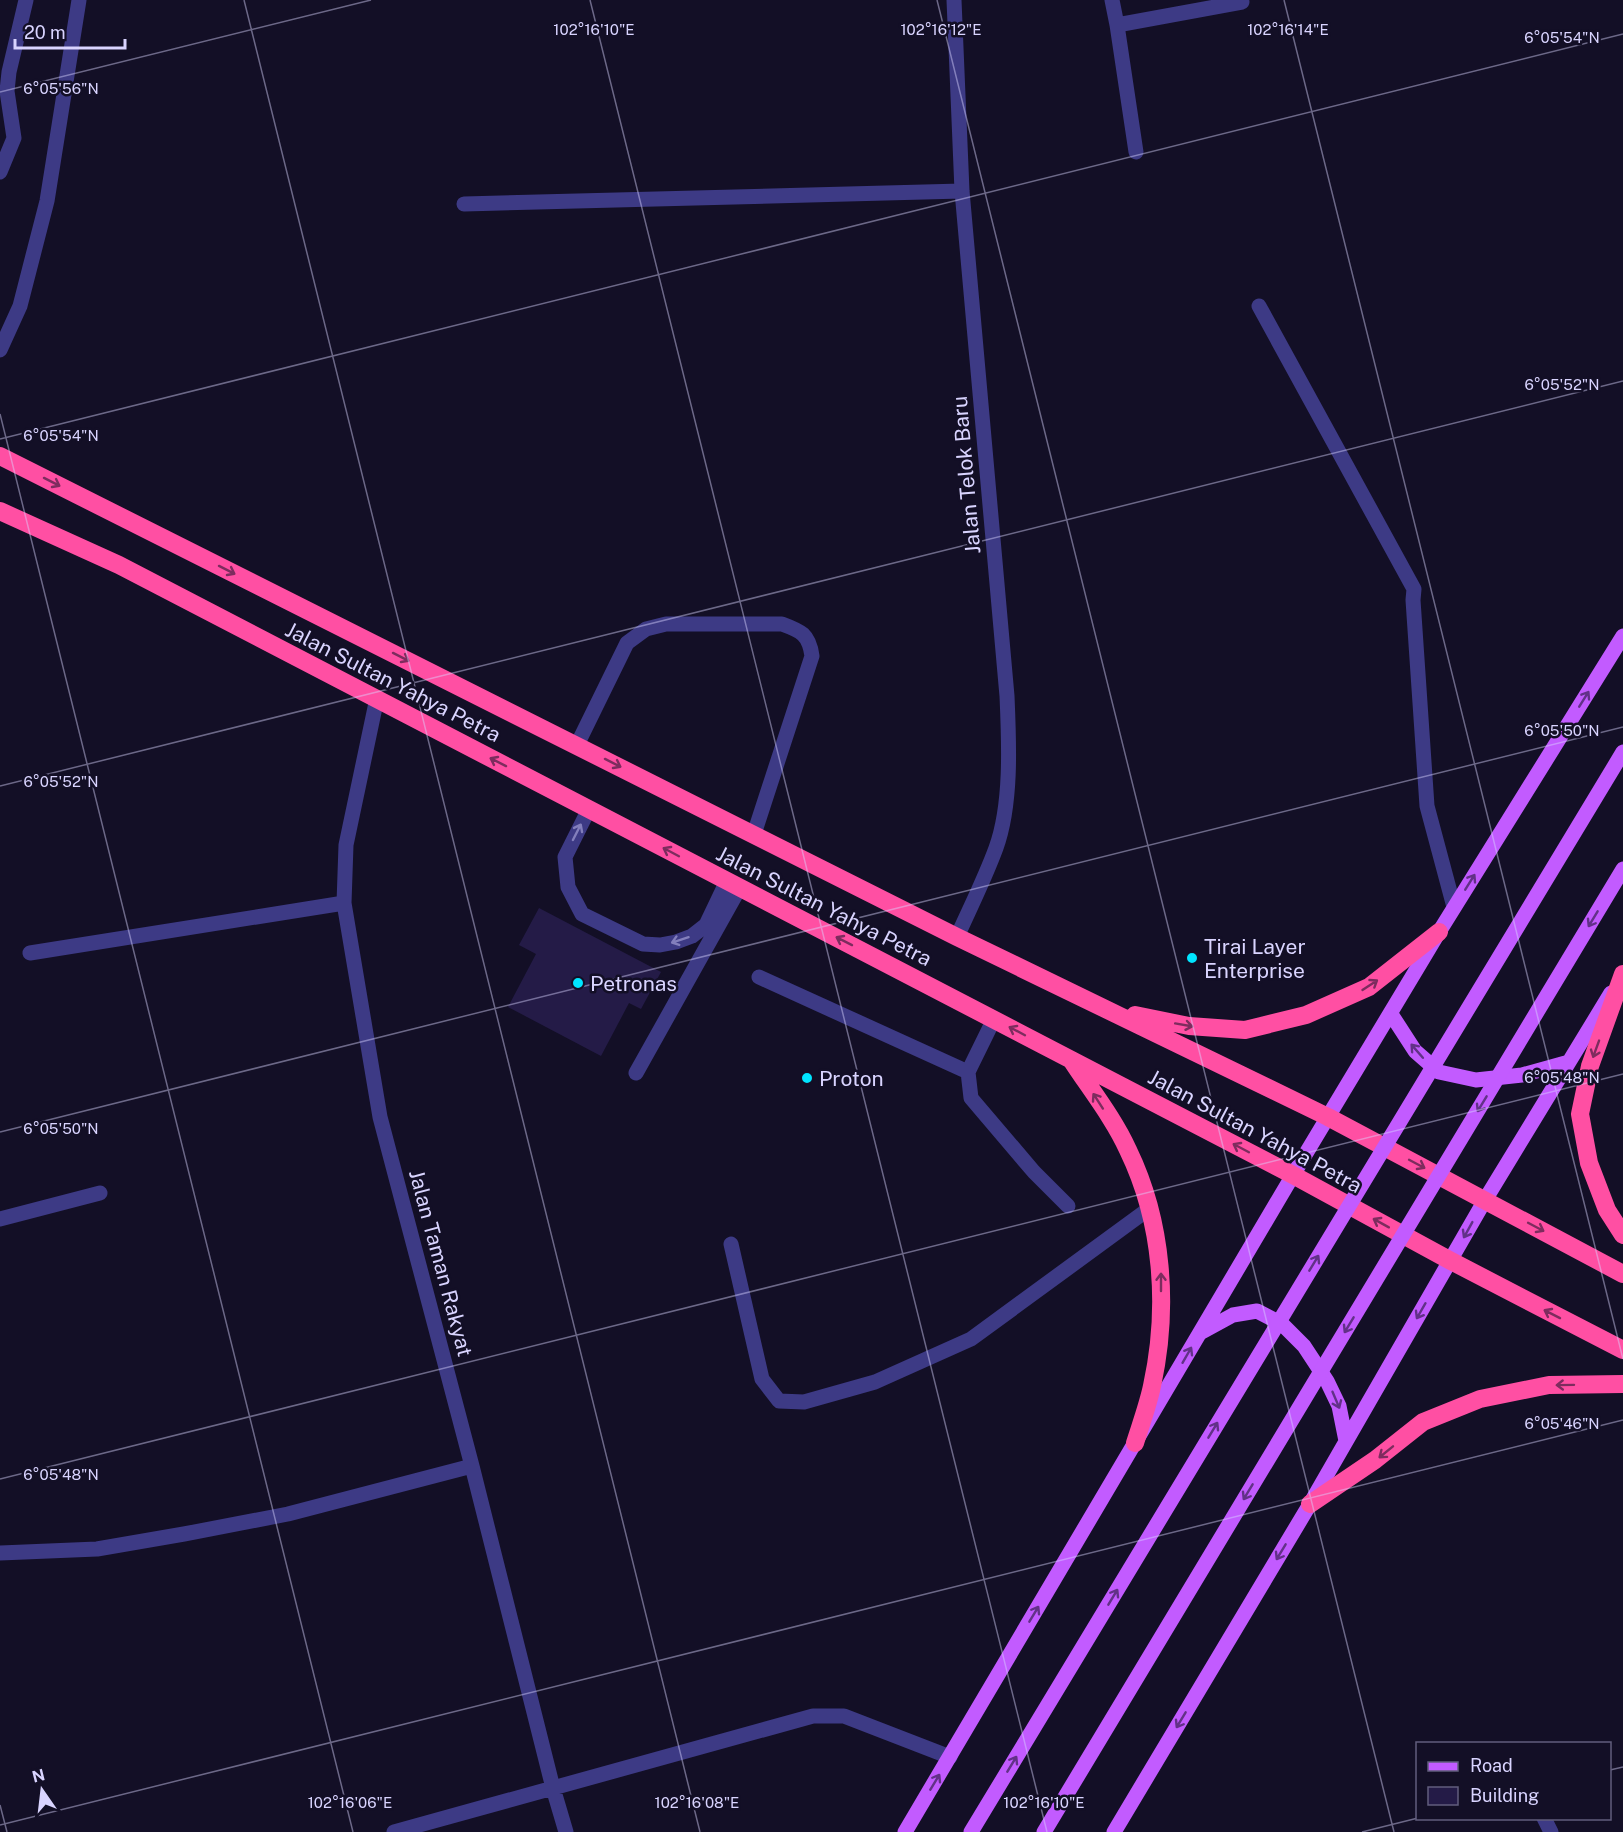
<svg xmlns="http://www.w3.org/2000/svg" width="1623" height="1832" font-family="'Public Sans',sans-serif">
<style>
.building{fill:#241b47}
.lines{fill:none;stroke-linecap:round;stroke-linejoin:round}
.minor{stroke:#3d3a85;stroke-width:15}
.major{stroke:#c25bff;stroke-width:15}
.highway{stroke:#ff4fa3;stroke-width:18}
.major-bridge{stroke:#c25bff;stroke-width:15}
.oneway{stroke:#7d2c5e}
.oneway2{stroke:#623188}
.oneway3{stroke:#837fbc}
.ticks{fill:none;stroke:#d9d4ff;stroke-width:1.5;stroke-opacity:0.45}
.poi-dot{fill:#00e5ff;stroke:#130f26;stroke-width:2}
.labels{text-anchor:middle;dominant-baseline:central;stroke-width:5;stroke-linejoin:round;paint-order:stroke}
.street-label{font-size:21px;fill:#d9d4ff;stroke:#130f26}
.poi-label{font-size:21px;fill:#d9d4ff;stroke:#130f26;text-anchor:start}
.ticks-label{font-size:15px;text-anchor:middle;fill:#d9d4ff;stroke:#130f26;stroke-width:5;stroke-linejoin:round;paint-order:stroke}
</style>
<rect width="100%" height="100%" fill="#130f26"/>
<path class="building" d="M539,908L661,972L641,1009L629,1003L601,1056L508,1007L536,954L519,945Z"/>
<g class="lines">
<path class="minor" d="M954,0L962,191L1007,696C1009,742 1012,804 996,848C985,878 970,908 957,937
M1112,0L1117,25L1242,2
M1117,25L1136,152
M0,172L14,138L7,91L9,72L26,0
M464,204L962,191
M1259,306L1414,589L1413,600L1427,806L1454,907
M0,350L20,306L47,201L79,0
M377,698L346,845L344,903L380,1117L472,1466L553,1788L566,1832
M577,745L627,643L646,629L666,624H782C801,631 809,634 812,656L754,834
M589,809L565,857L568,887L582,914L643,944L660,945L676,942L692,936L706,925L727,881
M30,953L344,903
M759,977L968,1072
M994,1019L968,1072L971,1098L1034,1172L1068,1206
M636,1073L740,887
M0,1219L100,1193
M731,1244L762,1379L779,1401L804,1402L875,1382L971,1339L1150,1208
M0,1553L97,1549L184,1534L288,1514L472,1466
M1544,1818L1551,1832
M394,1832L813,1716H844L950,1757"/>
<path class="major" d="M1391,1014L1415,1051L1439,1072L1476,1080L1522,1075L1569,1062
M1200,1333L1233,1315L1257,1311L1282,1324L1304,1346L1327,1381L1339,1406L1346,1441
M905,1832L1293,1175L1439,932L1623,636
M1114,1832L1310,1504L1485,1200L1611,993"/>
<path class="highway" d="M0,456L957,937L1328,1117L1623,1274
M0,511L119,565L1293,1175L1451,1261L1623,1350
M1623,974L1590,1066L1580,1114L1589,1163L1607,1210L1623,1235
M1135,1015L1189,1026L1245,1030L1306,1015L1369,987L1439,932
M1072,1061C1091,1090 1114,1119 1128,1150C1163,1222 1169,1308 1152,1386C1148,1405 1141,1424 1135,1443
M1310,1504L1375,1460L1423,1422L1480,1399L1549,1385L1623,1384"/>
<path class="major-bridge" d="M971,1832L1623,752
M1044,1832L1623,869"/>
</g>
<defs><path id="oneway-shaft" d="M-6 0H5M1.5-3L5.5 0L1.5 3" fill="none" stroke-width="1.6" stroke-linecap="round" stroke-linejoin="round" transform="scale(1.5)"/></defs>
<g class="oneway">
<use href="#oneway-shaft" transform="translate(52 482) rotate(27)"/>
<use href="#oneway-shaft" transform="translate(227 570) rotate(27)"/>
<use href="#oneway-shaft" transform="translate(401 657) rotate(27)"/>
<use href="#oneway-shaft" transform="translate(498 762) rotate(-153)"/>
<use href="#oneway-shaft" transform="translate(613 763) rotate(27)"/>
<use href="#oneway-shaft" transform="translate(671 852) rotate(-152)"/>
<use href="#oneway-shaft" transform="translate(844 941) rotate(-153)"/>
<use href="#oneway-shaft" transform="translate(1370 985) rotate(-33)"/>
<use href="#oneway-shaft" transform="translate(1184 1025) rotate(10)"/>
<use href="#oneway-shaft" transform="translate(1017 1031) rotate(-152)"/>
<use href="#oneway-shaft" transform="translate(1596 1049) rotate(110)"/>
<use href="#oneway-shaft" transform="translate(1098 1101) rotate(-123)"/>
<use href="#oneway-shaft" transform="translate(1241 1148) rotate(-152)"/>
<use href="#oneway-shaft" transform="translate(1417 1164) rotate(28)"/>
<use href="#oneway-shaft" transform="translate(1381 1223) rotate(-151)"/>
<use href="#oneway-shaft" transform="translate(1536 1227) rotate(28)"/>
<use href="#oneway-shaft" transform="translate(1161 1282) rotate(-90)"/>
<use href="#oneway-shaft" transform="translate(1552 1314) rotate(-153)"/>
<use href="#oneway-shaft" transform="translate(1565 1385) rotate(179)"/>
<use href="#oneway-shaft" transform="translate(1386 1452) rotate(141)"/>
</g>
<g class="oneway2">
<use href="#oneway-shaft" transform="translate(1584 699) rotate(-58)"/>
<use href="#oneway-shaft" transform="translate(1470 882) rotate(-58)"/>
<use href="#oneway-shaft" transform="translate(1593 919) rotate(121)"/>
<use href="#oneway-shaft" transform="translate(1417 1051) rotate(-131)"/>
<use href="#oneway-shaft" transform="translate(1482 1104) rotate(121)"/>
<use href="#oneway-shaft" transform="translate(1468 1230) rotate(119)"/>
<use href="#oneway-shaft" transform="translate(1314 1263) rotate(-59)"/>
<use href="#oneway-shaft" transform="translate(1421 1311) rotate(120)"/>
<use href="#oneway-shaft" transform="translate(1349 1325) rotate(121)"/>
<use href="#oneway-shaft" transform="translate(1187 1355) rotate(-60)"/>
<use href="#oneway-shaft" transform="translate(1336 1400) rotate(67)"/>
<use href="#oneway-shaft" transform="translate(1213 1430) rotate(-59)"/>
<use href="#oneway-shaft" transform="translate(1248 1492) rotate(121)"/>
<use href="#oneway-shaft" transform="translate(1281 1552) rotate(121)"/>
<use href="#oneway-shaft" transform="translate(1113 1597) rotate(-59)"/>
<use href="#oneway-shaft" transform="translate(1034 1614) rotate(-59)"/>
<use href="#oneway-shaft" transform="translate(1181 1720) rotate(121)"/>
<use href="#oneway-shaft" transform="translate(1012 1764) rotate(-59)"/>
<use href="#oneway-shaft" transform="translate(935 1782) rotate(-59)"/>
</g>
<g class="oneway3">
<use href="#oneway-shaft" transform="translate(577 832) rotate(-63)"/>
<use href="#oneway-shaft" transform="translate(680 940) rotate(162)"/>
</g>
<path class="ticks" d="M244,0L700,1832M590,0L1047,1832M937,0L1394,1832M1284,0L1623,1359M0,92L371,0M0,414L353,1832M0,439L1623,34M0,786L1623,381M0,1132L1623,727M0,1479L1623,1074M1610,1770L1623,1767M0,1805L7,1832M0,1825L1623,1420M1362,1832L1418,1818"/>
<g class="poi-dot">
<circle cx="1192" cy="958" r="6"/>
<circle cx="578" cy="983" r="6"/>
<circle cx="807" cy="1078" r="6"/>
</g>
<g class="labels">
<g class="street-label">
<text transform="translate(966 475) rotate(-95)">Jalan Telok Baru</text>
<text transform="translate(393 682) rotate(27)">Jalan Sultan Yahya Petra</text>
<text transform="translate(824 906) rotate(27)">Jalan Sultan Yahya Petra</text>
<text transform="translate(1255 1131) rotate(28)">Jalan Sultan Yahya Petra</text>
<text transform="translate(441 1263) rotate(75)">Jalan Taman Rakyat</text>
</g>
<g class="poi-label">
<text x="1204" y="946">Tirai Layer<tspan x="1204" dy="24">Enterprise</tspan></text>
<text x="590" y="983">Petronas</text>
<text x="819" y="1078">Proton</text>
</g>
</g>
<g class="ticks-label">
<text x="594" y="35">102°16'10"E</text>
<text x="941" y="35">102°16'12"E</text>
<text x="1288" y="35">102°16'14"E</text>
<text x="1562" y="43">6°05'54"N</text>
<text x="61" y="94">6°05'56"N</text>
<text x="1562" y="390">6°05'52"N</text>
<text x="61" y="441">6°05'54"N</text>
<text x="1562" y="736">6°05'50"N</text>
<text x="61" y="787">6°05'52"N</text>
<text x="1562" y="1083">6°05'48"N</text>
<text x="61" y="1134">6°05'50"N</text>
<text x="1562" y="1429">6°05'46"N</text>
<text x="61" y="1480">6°05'48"N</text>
<text x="350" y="1808">102°16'06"E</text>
<text x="697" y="1808">102°16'08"E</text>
<text x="1044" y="1808">102°16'10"E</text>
</g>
<rect x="1416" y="1742" width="195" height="78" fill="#130f26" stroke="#625e7d" stroke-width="1.5"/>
<rect x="1428" y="1762" width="30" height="9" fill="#c25bff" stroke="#625e7d" stroke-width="1.5"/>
<text x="1470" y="1772" font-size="18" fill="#d9d4ff">Road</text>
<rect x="1428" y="1787" width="30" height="18" fill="#241b47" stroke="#625e7d" stroke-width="1.5"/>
<text x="1470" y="1802" font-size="18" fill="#d9d4ff">Building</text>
<g transform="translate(42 1790) rotate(346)" stroke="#130f26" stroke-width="4.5" paint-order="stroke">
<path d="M0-4.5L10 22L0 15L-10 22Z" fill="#d9d4ff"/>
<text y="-9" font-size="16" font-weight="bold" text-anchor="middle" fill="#d9d4ff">N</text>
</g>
<path d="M15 39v9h110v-9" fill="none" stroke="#d9d4ff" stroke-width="3"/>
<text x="24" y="39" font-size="18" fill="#d9d4ff" stroke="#130f26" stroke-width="4.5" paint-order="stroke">20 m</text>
</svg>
